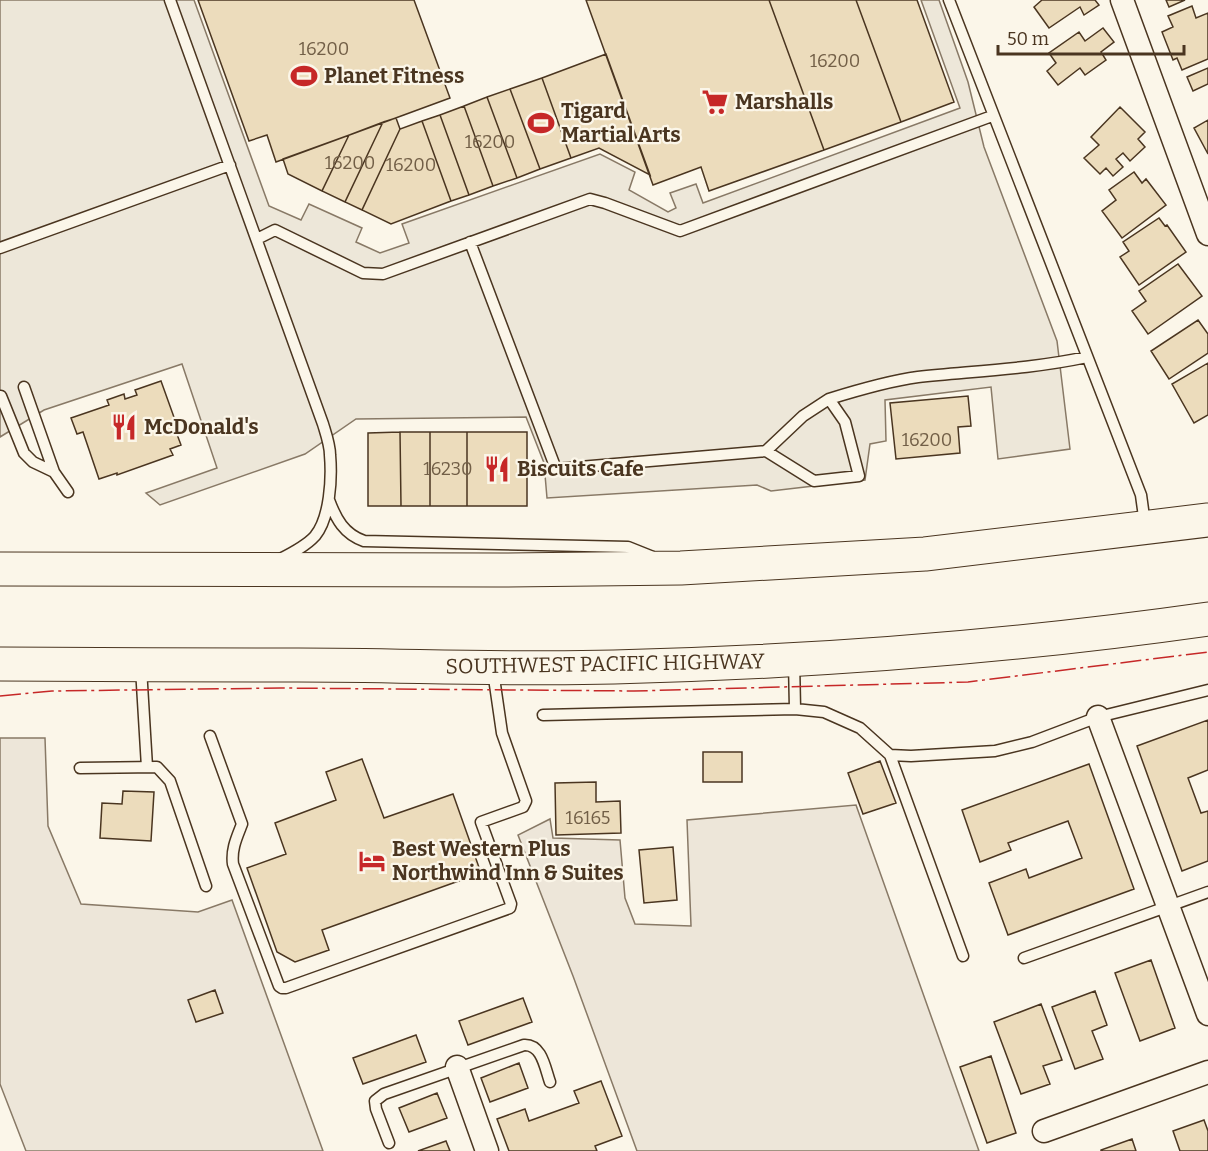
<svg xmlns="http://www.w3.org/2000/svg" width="1208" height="1151" font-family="Bitter,serif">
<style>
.green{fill:#ede6d9;stroke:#887966;stroke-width:1.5}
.parking{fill:#ede7d9;stroke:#887966;stroke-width:1.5}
.building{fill:#ecdcbc;stroke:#4a3520;stroke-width:1.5}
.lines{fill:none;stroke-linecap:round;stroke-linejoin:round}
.lane-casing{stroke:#4a3520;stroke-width:13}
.street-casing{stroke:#4a3520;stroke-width:25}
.highway-casing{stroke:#4a3520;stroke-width:35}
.lane{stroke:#fbf6e9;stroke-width:10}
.street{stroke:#fbf6e9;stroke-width:22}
.highway{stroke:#fbf6e9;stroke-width:33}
.power{stroke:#c62828;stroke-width:1.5;stroke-dasharray:21 4.5 3 4.5;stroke-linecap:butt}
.labels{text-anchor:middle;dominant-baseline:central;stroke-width:4.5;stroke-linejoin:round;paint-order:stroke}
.number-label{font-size:18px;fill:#725f47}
.poi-label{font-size:21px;font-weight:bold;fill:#4a3520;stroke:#fbf6e9;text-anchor:start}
.street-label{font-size:21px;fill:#4a3520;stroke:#fbf6e9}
</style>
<rect width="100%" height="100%" fill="#fbf6e9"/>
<path class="green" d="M0,738H45L48,826L81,904L198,912L232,900L323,1151H26L0,1084Z
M856,805L979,1151H637L573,976L518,835L550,819L553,838L620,840L625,898L635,924L691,926L687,820Z"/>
<path class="parking" d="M0,0H194L269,206L301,220L309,204L362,228L356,242L380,253L409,243L402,224L600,154L635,172L629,190L668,212L676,208L670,193L696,184L703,203L960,108L921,0H939L968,82L984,147L1057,341L1070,449L998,459L991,387L885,400L886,441L870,444L865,480L771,491L757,485L547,498L544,463L526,417L356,419L305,454L160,505L146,493L217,468L182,364L44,410L0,437Z"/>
<path class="building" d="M198,0H414L450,98L276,162L267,135L249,141Z
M586,0H769L824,150L709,191L701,167L653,185Z
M769,0H856L901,122L824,150Z
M856,0H917L954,102L901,122Z
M1042,0H1095L1099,5L1084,15L1080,7L1049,28L1034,7Z
M1166,0H1185L1169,7Z
M1192,6L1196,18L1208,13V59L1182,70L1177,58L1173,60L1162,32L1173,27L1168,16Z
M1103,28L1114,42L1101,52L1106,60L1085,75L1080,68L1058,85L1047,71L1056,63L1049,53L1079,32L1085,41Z
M606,54L650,175L599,148L571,158L542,78Z
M1208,68V84L1193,91L1187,77Z
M542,78L571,158L540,169L510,89Z
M510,89L540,169L517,178L487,97Z
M487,97L517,178L493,186L464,106Z
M464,106L493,186L469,195L440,115Z
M1120,107L1145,132L1138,139L1145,147L1130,161L1123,153L1116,159L1123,167L1113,176L1106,168L1100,174L1084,158L1099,145L1091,137Z
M440,115L469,195L451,201L422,121Z
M396,118L400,129L362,210L345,202L383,122Z
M1208,120V154L1194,128Z
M422,121L451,201L391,224L362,210L400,129Z
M383,122L345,202L322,191L349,135Z
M349,135L322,191L288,174L283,159Z
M1134,172L1142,183L1146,179L1166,205L1122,238L1102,211L1116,200L1109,190Z
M1159,218L1165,226L1167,225L1186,252L1139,285L1120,257L1129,251L1123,242Z
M1178,264L1202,296L1148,334L1132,311L1146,301L1139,291Z
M1198,320L1208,334V353L1169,379L1151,351Z
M1208,363V415L1194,423L1172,384Z
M161,381L175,420L172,421L181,445L170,449L173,455L117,475V473L99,479L83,432L77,434L71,418L109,405L107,400L124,394L125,399L137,395L135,390Z
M968,396L971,426L958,427L960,453L896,459L890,403Z
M400,432H430V506H401Z
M400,432L401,506H368V433Z
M430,432H467V506H430Z
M467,432H527V506H467Z
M1208,720V770L1188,778L1201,813L1208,811V861L1182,871L1137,746Z
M703,752H742V782H703Z
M362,759L384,818L453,794L481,873L322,930L329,950L295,962L277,952L247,868L286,854L275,823L336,800L326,772Z
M880,761L896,803L863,814L848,773Z
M1089,764L1134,889L1008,935L989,883L1026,869L1029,878L1082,858L1068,821L1008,843L1011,850L980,862L962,810Z
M596,782V802L620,801L621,833L556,835L555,783Z
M123,791L154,792L151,841L100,838L102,803L122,804Z
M673,847L677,900L644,903L639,850Z
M1151,960L1175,1028L1140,1041L1115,973Z
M215,990L223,1013L196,1022L188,1000Z
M1095,991L1107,1025L1092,1031L1103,1059L1075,1069L1052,1007Z
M523,998L532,1022L468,1045L459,1021Z
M1041,1004L1062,1060L1043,1066L1050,1084L1021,1094L994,1022Z
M416,1035L426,1062L363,1084L353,1058Z
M991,1056L1016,1133L987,1143L960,1067Z
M519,1063L528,1088L490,1102L481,1078Z
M601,1081L622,1136L595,1146L597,1151H509L497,1119L525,1109L529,1121L579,1103L574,1091Z
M437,1093L447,1118L409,1132L399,1108Z
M1204,1120L1208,1131V1151H1180L1173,1131Z
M1132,1139L1136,1151H1101V1150Z
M446,1141L450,1151H418Z"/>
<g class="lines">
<g class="lane-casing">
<path id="lane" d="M170,0L323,424C326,434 330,445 330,455C332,478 330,518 315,536C306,546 292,553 280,559
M949,0L1141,495L1145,524
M257,239L275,230L363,273L383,274L590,199L605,203L680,231L992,116
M470,242L556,469L766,451L814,481L859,476L845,422L829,399C858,390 888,381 918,377C975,371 1031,369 1087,357
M0,248L230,165
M24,387L54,472
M1,396L24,453L33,462L54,472L68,492
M766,451L803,416L829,399
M329,500C336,519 344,534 364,541L628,547L653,557
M794,661L795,709
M141,668L147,767
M543,715L795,709L824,712L860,728L890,755L963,956
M210,736L242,824C237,837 231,849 233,864L279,986L282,988H286L510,908L511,904L481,822L523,807L526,801L502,733L493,671
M890,755L911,756L995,751L1032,742L1098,717L1208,690
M80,768L157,767L170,781L206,886
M1024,958L1208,892
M389,1143L376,1109L375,1101L384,1094L524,1045C542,1044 545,1068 550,1082"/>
</g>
<g class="street-casing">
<path id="street" d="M1122,0L1208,234
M1098,717L1208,1014
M457,1067L487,1151
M1044,1131L1208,1072"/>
</g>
<g class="highway-casing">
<path id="highway" d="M0,569L499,570L681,568L925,554L1208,520
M0,664C99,665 199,665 298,665C403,665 509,670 614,667C813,662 1011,647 1208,619"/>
</g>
<use href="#lane" class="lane"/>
<use href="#street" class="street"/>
<use href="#highway" class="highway"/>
<path class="power" d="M0,696L52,691L281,688L634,691L968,682L1208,652"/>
</g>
<defs>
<g id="stadium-bare" transform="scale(2.07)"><path d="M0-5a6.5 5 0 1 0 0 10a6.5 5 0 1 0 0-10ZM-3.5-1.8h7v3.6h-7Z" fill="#c62828" stroke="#fbf6e9" stroke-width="2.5" paint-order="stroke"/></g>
<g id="supermarket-bare" transform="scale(2.07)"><path d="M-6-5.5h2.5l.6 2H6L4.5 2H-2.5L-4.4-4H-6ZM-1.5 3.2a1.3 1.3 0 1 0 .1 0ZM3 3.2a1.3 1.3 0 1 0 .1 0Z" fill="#c62828" stroke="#fbf6e9" stroke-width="2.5" paint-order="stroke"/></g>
<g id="restaurant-bare" transform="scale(2.07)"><path d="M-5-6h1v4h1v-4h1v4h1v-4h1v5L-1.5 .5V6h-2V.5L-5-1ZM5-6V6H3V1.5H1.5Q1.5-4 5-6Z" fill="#c62828" stroke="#fbf6e9" stroke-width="2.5" paint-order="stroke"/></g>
<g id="hotel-bare" transform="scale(2.07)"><path d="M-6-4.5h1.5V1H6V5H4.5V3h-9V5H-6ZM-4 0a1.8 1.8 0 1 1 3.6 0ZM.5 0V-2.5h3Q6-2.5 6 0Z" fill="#c62828" stroke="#fbf6e9" stroke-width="2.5" paint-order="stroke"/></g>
</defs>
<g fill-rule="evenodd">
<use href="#stadium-bare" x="304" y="76"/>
<use href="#supermarket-bare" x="715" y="102"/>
<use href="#stadium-bare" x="541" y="123"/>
<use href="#restaurant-bare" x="124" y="427"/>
<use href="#restaurant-bare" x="497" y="469"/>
<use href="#hotel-bare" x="372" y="861"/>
</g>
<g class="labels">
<g class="number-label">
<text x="324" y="49">16200</text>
<text x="835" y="61">16200</text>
<text x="490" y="142">16200</text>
<text x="350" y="163">16200</text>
<text x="411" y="165">16200</text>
<text x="927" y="440">16200</text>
<text x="448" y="469">16230</text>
<text x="588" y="818">16165</text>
</g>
<g class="poi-label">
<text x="324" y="76">Planet Fitness</text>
<text x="735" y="102">Marshalls</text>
<text x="561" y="111">Tigard<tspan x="561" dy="24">Martial Arts</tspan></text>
<text x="144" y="427">McDonald's</text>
<text x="517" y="469">Biscuits Cafe</text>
<text x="392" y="849">Best Western Plus<tspan x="392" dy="24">Northwind Inn &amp; Suites</tspan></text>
</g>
<g class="street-label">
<text transform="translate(605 664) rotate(-1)">SOUTHWEST PACIFIC HIGHWAY</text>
</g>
</g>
<path d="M998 45v9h186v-9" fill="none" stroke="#4a3520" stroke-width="3"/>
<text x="1007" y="45" font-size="18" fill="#4a3520" stroke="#fbf6e9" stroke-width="4.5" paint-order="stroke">50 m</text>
</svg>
